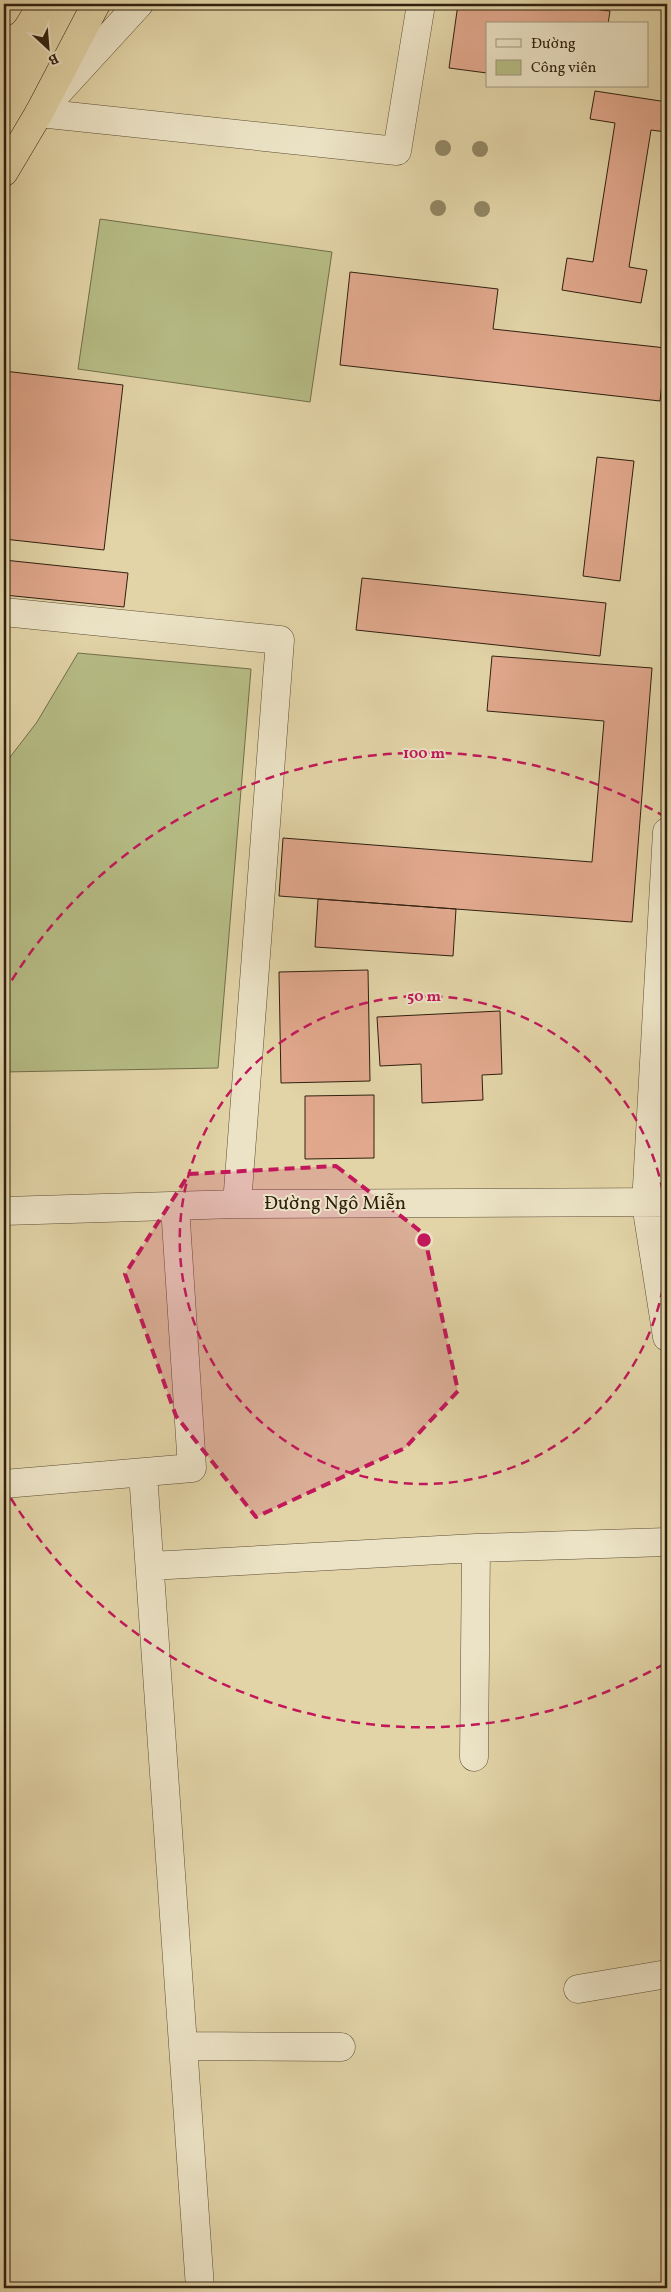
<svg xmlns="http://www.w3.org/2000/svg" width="671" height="2292" font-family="Vollkorn,serif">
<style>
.green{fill:#b6bc85;stroke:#726e4a}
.building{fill:#e1a88d;stroke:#2f200f}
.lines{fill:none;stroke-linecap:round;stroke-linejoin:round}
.minor-casing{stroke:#5c4d35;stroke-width:29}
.highway-casing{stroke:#2f200f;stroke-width:29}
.minor{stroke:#ece3c6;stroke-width:28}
.highway{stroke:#e2d4a7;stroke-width:28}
.tree{fill:#928663}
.marked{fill:#c2185b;fill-opacity:0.2;stroke:#c2185b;stroke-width:4;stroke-dasharray:10 6;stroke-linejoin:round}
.ring{fill:none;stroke:#c2185b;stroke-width:2.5;stroke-dasharray:9 6}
.labels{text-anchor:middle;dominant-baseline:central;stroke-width:4;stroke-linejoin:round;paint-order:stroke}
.street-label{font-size:19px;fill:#2f200f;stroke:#ece3c6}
.centre{fill:#c2185b;stroke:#ece3c6;stroke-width:2.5}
.ring-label{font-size:15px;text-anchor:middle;font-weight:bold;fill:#c2185b;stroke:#ece3c6;stroke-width:4;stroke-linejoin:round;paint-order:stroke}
</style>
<rect width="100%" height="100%" fill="#e2d4a7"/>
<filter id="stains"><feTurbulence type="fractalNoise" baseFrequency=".004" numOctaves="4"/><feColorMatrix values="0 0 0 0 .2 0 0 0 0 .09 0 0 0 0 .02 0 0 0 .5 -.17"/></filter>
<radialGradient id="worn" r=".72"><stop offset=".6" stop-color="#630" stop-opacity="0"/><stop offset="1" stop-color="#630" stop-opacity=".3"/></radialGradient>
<path class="green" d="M100,219L332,252L310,402L78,369Z
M78,653L251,669L218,1068L4,1072V765L37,722Z"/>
<path class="building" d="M458,4H553L610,11L608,24H487V73L449,68Z
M595,91L667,102L666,132L651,130L629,267L647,270L641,303L562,290L567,258L593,262L615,123L590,119Z
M350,272L498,289L493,329L666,348L660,401L340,365Z
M4,371L123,385L104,550L4,539Z
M597,457L634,461L620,581L583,576Z
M4,560L128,573L124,607L4,595Z
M362,578L606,603L600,656L356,630Z
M492,656L652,668L632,922L279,896L283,838L592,862L604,721L487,711Z
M318,899L456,909L453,956L315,947Z
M368,970L370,1081L281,1083L279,972Z
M500,1011L502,1074L482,1075L483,1100L422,1103L421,1064L380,1066L377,1017Z
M374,1095V1158L305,1159V1096Z"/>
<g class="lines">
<g class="minor-casing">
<path id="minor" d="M50,101L139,4
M39,113L397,151L421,4
M4,612L280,640L237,1204
M667,832L646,1204L667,1337
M4,1211L237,1204L667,1202
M143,1473L200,2288
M4,1484L192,1468L175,1206
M150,1566L476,1548L667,1542
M474,1757L476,1548
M578,1989L667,1974
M183,2046L341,2047"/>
</g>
<g class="highway-casing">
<path id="highway" d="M4,12L9,4
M4,172L39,113L96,4"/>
</g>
<use href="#minor" class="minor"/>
<use href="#highway" class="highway"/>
</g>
<g class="tree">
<circle cx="443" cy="148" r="8"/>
<circle cx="480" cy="149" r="8"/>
<circle cx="438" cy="208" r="8"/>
<circle cx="482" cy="209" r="8"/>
</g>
<path class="marked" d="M336,1166L424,1234L458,1391L405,1448L256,1517L176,1416L125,1274L189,1174Z"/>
<g class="ring">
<path d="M667 1259A244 244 0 1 1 667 1221"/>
<path d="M664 1664A487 487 0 0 1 4 1487M4 993A487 487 0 0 1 664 816"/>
</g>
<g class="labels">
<g class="street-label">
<text x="335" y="1204">Đường Ngô Miễn</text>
</g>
</g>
<circle cx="424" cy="1240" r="8" class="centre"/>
<g class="ring-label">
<text x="424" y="758">100 m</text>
<text x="424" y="1001">50 m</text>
</g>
<rect width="671" height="2292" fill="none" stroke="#e2d4a7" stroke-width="20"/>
<rect x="5" y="5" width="661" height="2282" fill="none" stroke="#2f200f" stroke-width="2.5"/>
<rect x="10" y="10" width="651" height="2272" fill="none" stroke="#2f200f"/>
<rect x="486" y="22" width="162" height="65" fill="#ece3c6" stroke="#a0957d"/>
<rect x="496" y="39" width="25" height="8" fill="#ece3c6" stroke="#a0957d"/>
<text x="531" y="48" font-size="15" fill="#2f200f">Đường</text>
<rect x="496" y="60" width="25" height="15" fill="#b6bc85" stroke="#a0957d"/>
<text x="531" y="72" font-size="15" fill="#2f200f">Công viên</text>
<g transform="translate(48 48) rotate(154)" stroke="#ece3c6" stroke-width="4" paint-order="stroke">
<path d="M0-4L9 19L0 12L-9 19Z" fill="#2f200f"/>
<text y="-8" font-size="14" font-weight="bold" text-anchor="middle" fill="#2f200f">B</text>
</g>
<rect width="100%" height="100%" filter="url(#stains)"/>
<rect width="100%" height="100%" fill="url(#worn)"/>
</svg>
